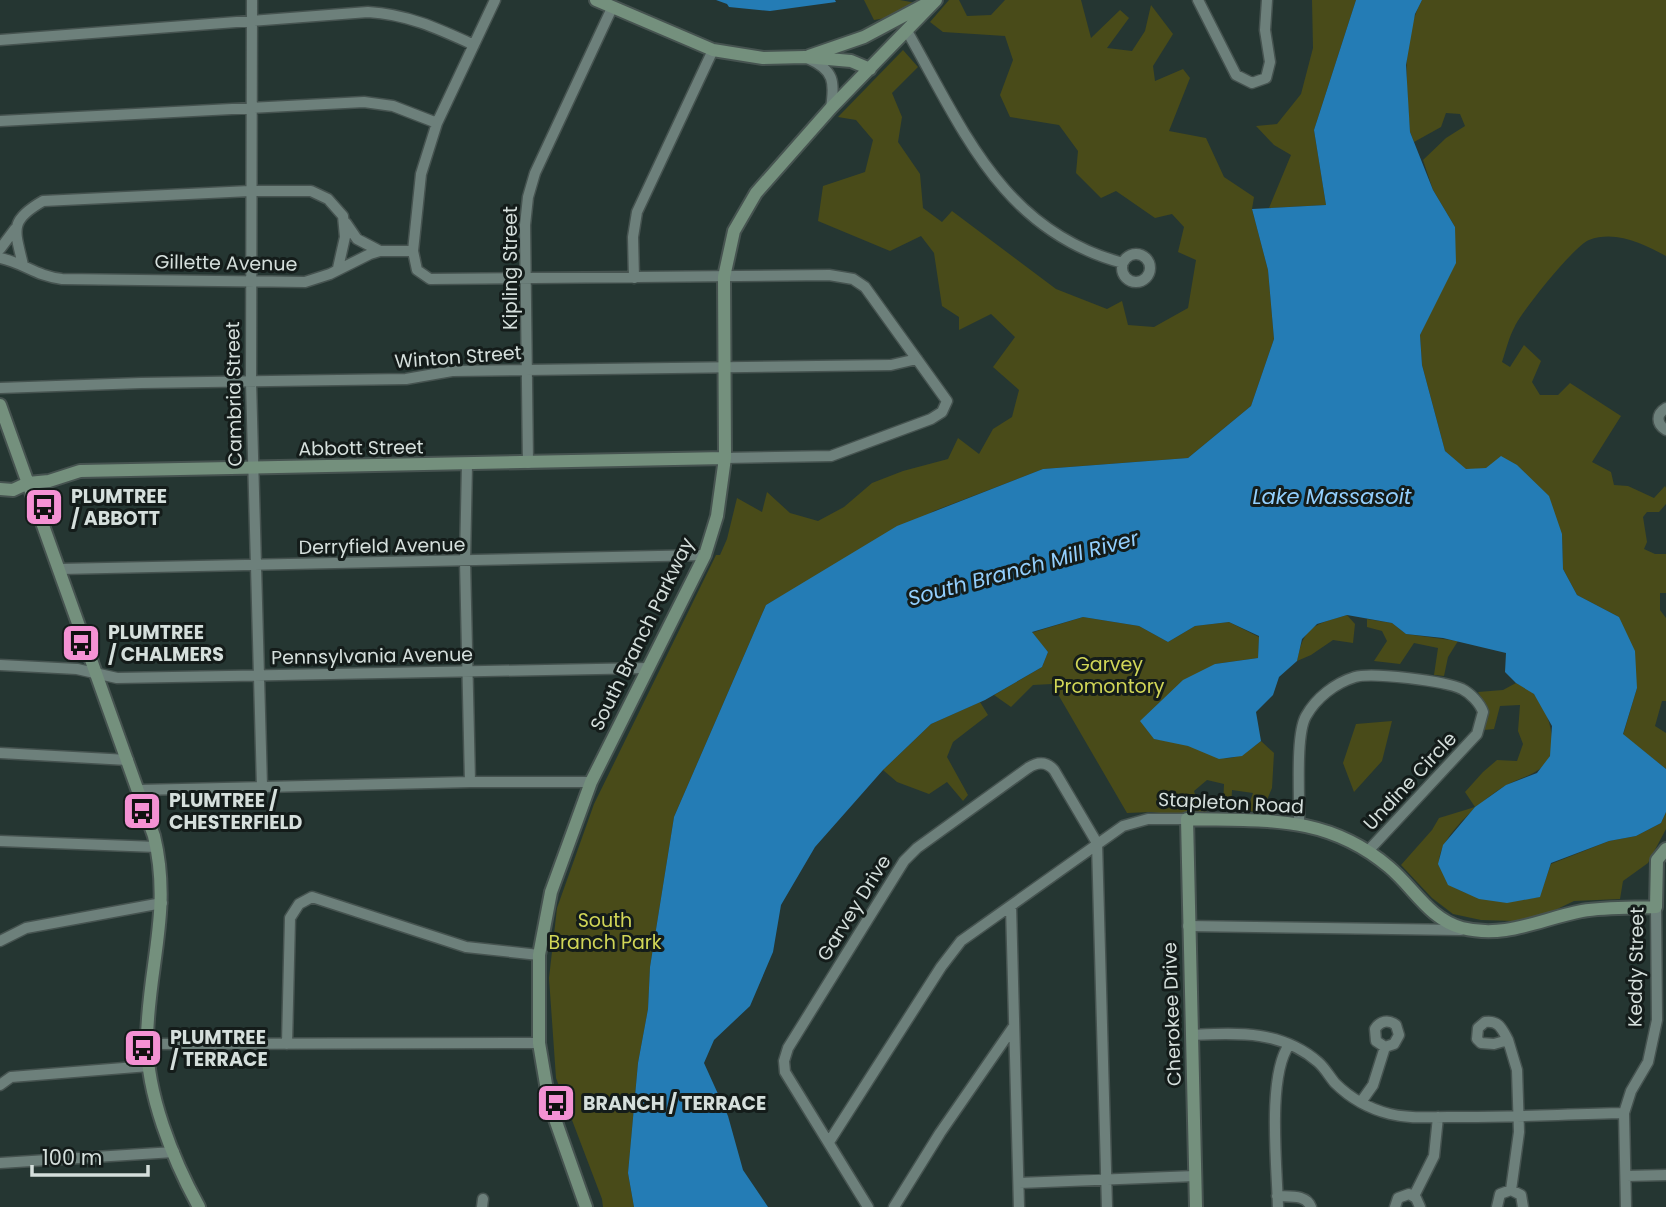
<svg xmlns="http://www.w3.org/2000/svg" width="1666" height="1207" font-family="Poppins,sans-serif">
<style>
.green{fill:#494b19}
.water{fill:#247cb5}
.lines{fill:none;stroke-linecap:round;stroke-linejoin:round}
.street-casing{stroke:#465350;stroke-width:13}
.secondary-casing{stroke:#465350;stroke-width:16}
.street{stroke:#6d807b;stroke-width:10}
.secondary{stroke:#74907d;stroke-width:12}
.labels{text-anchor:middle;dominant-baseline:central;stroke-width:6;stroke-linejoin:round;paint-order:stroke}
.street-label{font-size:19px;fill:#d5dfdc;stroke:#141c1a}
.poi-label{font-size:19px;font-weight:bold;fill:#d5dfdc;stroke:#141c1a;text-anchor:start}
.park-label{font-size:19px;fill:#d1d657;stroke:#141c1a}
.water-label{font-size:21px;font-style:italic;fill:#93cffd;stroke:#141c1a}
</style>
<rect width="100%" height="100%" fill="#253632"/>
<path class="green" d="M864,0H900L916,3L892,17L874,20Z
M949,0H959L967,16L991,15L1005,0H1081L1091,38L1120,10L1129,18L1107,48L1132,51L1145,31L1151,5L1173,34L1153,66L1155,81L1183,69L1190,78L1169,131L1206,138L1224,177L1254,197L1252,209L1268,270L1274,339L1251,406L1188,458L1043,469L934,511L766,605L674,817L650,967L648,1009L638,1063L628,1173L634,1207H603L602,1199L556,1078L549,978L557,908L594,804L716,555H720L727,539L737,498L762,512L767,492L790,513L818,521L844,507L872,483L903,471L948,459L958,438L979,454L993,429L1012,417L1019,390L993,367L1015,337L991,314L959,330V317L942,306L934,253L921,236L890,251L818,221L823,186L865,172L873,140L856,120L838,117L903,50L918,67L892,93L902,117L898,142L920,174L923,208L942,222L952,211L1056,289L1107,309L1122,301L1128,325L1154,327L1188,308L1196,260L1178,252L1184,227L1172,214L1155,218L1116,191L1101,198L1076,173L1078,151L1059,125L1010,117L1000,95L1013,60L1005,36L943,32L930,22Z
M1312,0H1356L1314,130L1326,205L1269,208L1291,155L1274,145L1256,126L1277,124L1301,94L1313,48Z
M1422,0H1666V256C1643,244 1616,230 1589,240C1574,246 1522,311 1515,326C1509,337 1506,350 1502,362L1510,367L1524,345L1541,361L1532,382L1540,395H1558L1570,383L1621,416L1592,462L1611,472L1614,485L1628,486L1654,498L1665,486L1666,488V504L1659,512H1647L1643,517L1647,542L1644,549L1655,554H1666V593H1660V610L1666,618V701H1662L1655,726L1666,733V769L1623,735L1637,688L1619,617L1577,595L1563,569L1562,534L1486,468L1466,470L1445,451L1422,365L1420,335L1436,300L1455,227L1433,190L1423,160L1446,138L1465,126L1460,114L1446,113L1441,127L1414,142L1410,132C1407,88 1400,40 1422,0Z
M1347,615L1355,624L1353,643L1333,640L1311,655L1297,661C1304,625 1314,625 1347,615Z
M1083,617L1139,626L1168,642L1195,626L1229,622L1259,637L1258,658L1215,664L1154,739C1165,741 1176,742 1186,745C1225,756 1224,770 1261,741L1274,753L1272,788L1261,814L1247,810L1253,793L1232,790L1231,810L1223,808L1224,784L1207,780L1194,791L1199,807L1209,813L1197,812L1196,817L1151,812L1127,813L1052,684L1033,685L1011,707L994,695L1042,667L1048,652L1031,633Z
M1367,619L1392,623L1406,634L1458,641L1448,657L1444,676L1434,675L1438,648L1414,643L1400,664L1374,661L1387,641L1382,631L1367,627Z
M1516,683C1521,686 1530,689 1534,694C1547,707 1558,742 1549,758C1539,776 1521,776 1505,786C1485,797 1429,844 1441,869C1446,879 1447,884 1457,889C1489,904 1506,903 1539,897L1551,864L1609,841L1636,836L1661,823L1666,812V829L1648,863L1623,881L1620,899L1574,901L1549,913L1514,921L1481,920L1453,914L1432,898L1401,865L1432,830L1439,818L1475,807L1465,792L1483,772L1497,760L1517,761L1523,744L1518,731L1520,705L1500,706L1494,729L1484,730L1488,710L1478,692L1503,690Z
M980,702L988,715L953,742L947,757L968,795L963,801L947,782L929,794L897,782L883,770L931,724Z
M1392,721L1382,761L1354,792L1343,763L1356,724Z"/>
<path class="water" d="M716,0H835L836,2L770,11L729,7L727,4Z
M1356,0H1422L1415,14L1406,65L1410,132L1433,190L1455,227L1456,263L1420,335L1422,365L1445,451L1466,469L1486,468L1501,456L1517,465L1549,496L1562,534L1563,569L1577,595L1619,617L1635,651L1637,688L1623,734L1666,769V812L1661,823L1636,836L1609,841L1551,863L1540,897L1507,903L1479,899L1448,885L1438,864L1443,845L1475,807L1506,785L1537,773L1550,756L1552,726L1534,694L1516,683L1505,672L1506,653L1443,638L1406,634L1392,623L1347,615L1317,624L1302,639L1297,661L1279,677L1273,695L1256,712L1261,741L1242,756L1219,759L1188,746L1154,739L1140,721L1183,680L1215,664L1258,658L1259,636L1229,622L1195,626L1168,642L1139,626L1083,617L1032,632L1048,652L1042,667L985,700L931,724L883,770L815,847L781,905L773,952L750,1006L714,1040L704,1063L728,1116L743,1170L768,1207H634L628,1173L638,1063L648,1009L650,967L674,817L766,605L897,526L1043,469L1188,458L1251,406L1274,339L1268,270L1252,209L1326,205L1314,130Z"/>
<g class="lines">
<g class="street-casing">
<path id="street" d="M252,0L251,382L262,787
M1198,0L1236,75L1252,83L1266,78L1270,62L1265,30L1267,0
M907,31C963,129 1002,231 1123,263
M0,40L368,12C407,14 439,29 474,45
M809,59C834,70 835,82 831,108
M0,121L364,102L393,106L437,123
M346,223L357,239L380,251
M0,249L15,229
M413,251L421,174L437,123L495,0
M1122 268a14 14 0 1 1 28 0a14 14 0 1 1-28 0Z
M0,258C24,263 36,276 62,279L305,282L330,274L370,254L380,251H413L417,270L430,279L829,275L853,279L865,287L947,401L942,412L931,419L831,456L725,458
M23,265C15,230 8,221 43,201L250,191H311L328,199L343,216L345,237L338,268
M634,278L633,237L637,212L713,50
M0,388L141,383L406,379L452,371L891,365L917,359
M1666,408C1656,414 1656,424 1666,430
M528,463L525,225L528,197L535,173L612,8
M467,464L465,561L470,782
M60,569L705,555
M0,665L77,669L117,678L648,668
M0,753L128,760
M139,790L470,782H591
M1299,823C1300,800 1295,735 1306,716C1316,698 1335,683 1355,677C1372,672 1445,681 1462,689C1470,693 1480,703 1483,712L1477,734L1368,851
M0,841L157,847
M1011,906L1019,1207
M1188,926L1461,930
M0,941L26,928L162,903
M1192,1035C1237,1033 1281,1030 1318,1062C1325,1068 1329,1076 1335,1083C1350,1098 1370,1109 1390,1114C1410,1119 1429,1117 1448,1117C1507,1118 1565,1114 1624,1113
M1508,1040C1502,1029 1499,1020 1485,1022L1478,1028L1477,1039L1481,1043L1494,1044L1508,1040L1517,1070L1519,1132L1511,1190
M147,1044L539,1043
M287,1044L290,918L299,904L312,897L466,947L539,955
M0,1085L11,1077L149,1066
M1361,1102L1373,1085L1385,1047L1376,1041L1375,1029C1380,1021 1388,1019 1396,1025L1399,1035L1394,1044L1385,1047
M829,1142L941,967L961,941L1123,826L1148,819H1187
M0,1163L174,1152
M1626,1176L1666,1175
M1019,1183L1195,1176
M1277,1196C1289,1197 1306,1194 1311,1207
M1414,1196L1434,1156L1438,1117
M482,1207L483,1199
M868,1207L785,1072L784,1061L788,1048L904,861L917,848L1028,768C1037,762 1046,761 1054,770L1097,843L1107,1207
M894,1207L940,1133L1014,1026
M1278,1207C1277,1167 1267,1076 1289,1045
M1395,1207L1398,1198L1409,1194L1416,1198L1420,1207
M1497,1207L1500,1194L1511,1190L1521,1195L1523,1207
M1626,1207L1624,1113L1631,1091L1648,1062L1657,1020L1656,907"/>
</g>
<g class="secondary-casing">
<path id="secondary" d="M596,0L713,50L763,58L805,57L851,61L870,69
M809,56L864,37L926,4
M0,405L154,836C172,911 148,966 147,1039C146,1093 173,1160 199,1207
M0,489L13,490L28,483L49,481L80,471L725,458
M586,1207L549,1102L539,1043V955L551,892L591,782L705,555L717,516L725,458L724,277L734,231L756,193L831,108L936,0
M1196,1207L1187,819C1265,821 1326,814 1389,867C1414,888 1429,919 1462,928C1506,939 1540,919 1582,911C1606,907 1632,908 1656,907L1657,860L1666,849"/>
</g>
<use href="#street" class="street"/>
<use href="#secondary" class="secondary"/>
</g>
<defs>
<g id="bus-square" transform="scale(2.0125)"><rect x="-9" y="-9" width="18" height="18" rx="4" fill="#f491d3" stroke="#141c1a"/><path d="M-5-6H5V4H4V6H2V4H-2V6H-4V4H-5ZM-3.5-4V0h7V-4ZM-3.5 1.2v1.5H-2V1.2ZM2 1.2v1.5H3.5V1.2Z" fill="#111"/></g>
</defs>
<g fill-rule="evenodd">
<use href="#bus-square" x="44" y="507"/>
<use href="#bus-square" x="81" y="643"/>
<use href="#bus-square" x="142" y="811"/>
<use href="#bus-square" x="143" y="1048"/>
<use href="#bus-square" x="556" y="1103"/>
</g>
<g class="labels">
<g class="street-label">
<text transform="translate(226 263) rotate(1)">Gillette Avenue</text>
<text transform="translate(510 268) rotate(-90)">Kipling Street</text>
<text transform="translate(458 357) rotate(-4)">Winton Street</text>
<text transform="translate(234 394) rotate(-91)">Cambria Street</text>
<text transform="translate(361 448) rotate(-1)">Abbott Street</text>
<text transform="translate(382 546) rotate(-1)">Derryfield Avenue</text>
<text transform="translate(642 634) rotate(-64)">South Branch Parkway</text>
<text transform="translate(372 656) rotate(-1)">Pennsylvania Avenue</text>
<text transform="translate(1410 781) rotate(-47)">Undine Circle</text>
<text transform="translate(1231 803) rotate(3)">Stapleton Road</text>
<text transform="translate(854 908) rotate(-58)">Garvey Drive</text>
<text transform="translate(1636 967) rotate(-89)">Keddy Street</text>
<text transform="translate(1172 1014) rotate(-92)">Cherokee Drive</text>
</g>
<g class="poi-label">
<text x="71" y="496">PLUMTREE<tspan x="71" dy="22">/ ABBOTT</tspan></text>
<text x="108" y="632">PLUMTREE<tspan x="108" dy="22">/ CHALMERS</tspan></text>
<text x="169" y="800">PLUMTREE /<tspan x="169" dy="22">CHESTERFIELD</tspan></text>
<text x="170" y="1037">PLUMTREE<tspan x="170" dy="22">/ TERRACE</tspan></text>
<text x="583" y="1103">BRANCH / TERRACE</text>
</g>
<g class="park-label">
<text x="1109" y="664">Garvey<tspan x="1109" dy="22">Promontory</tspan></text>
<text x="605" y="920">South<tspan x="605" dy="22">Branch Park</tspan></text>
</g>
<g class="water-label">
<text x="1332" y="496">Lake Massasoit</text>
<text transform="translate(1023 568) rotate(-15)">South Branch Mill River</text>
</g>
</g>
<path d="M32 1165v10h116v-10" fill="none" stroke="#d5dfdc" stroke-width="3.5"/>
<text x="42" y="1165" font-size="21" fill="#d5dfdc" stroke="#141c1a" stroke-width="5" paint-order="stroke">100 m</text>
</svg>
